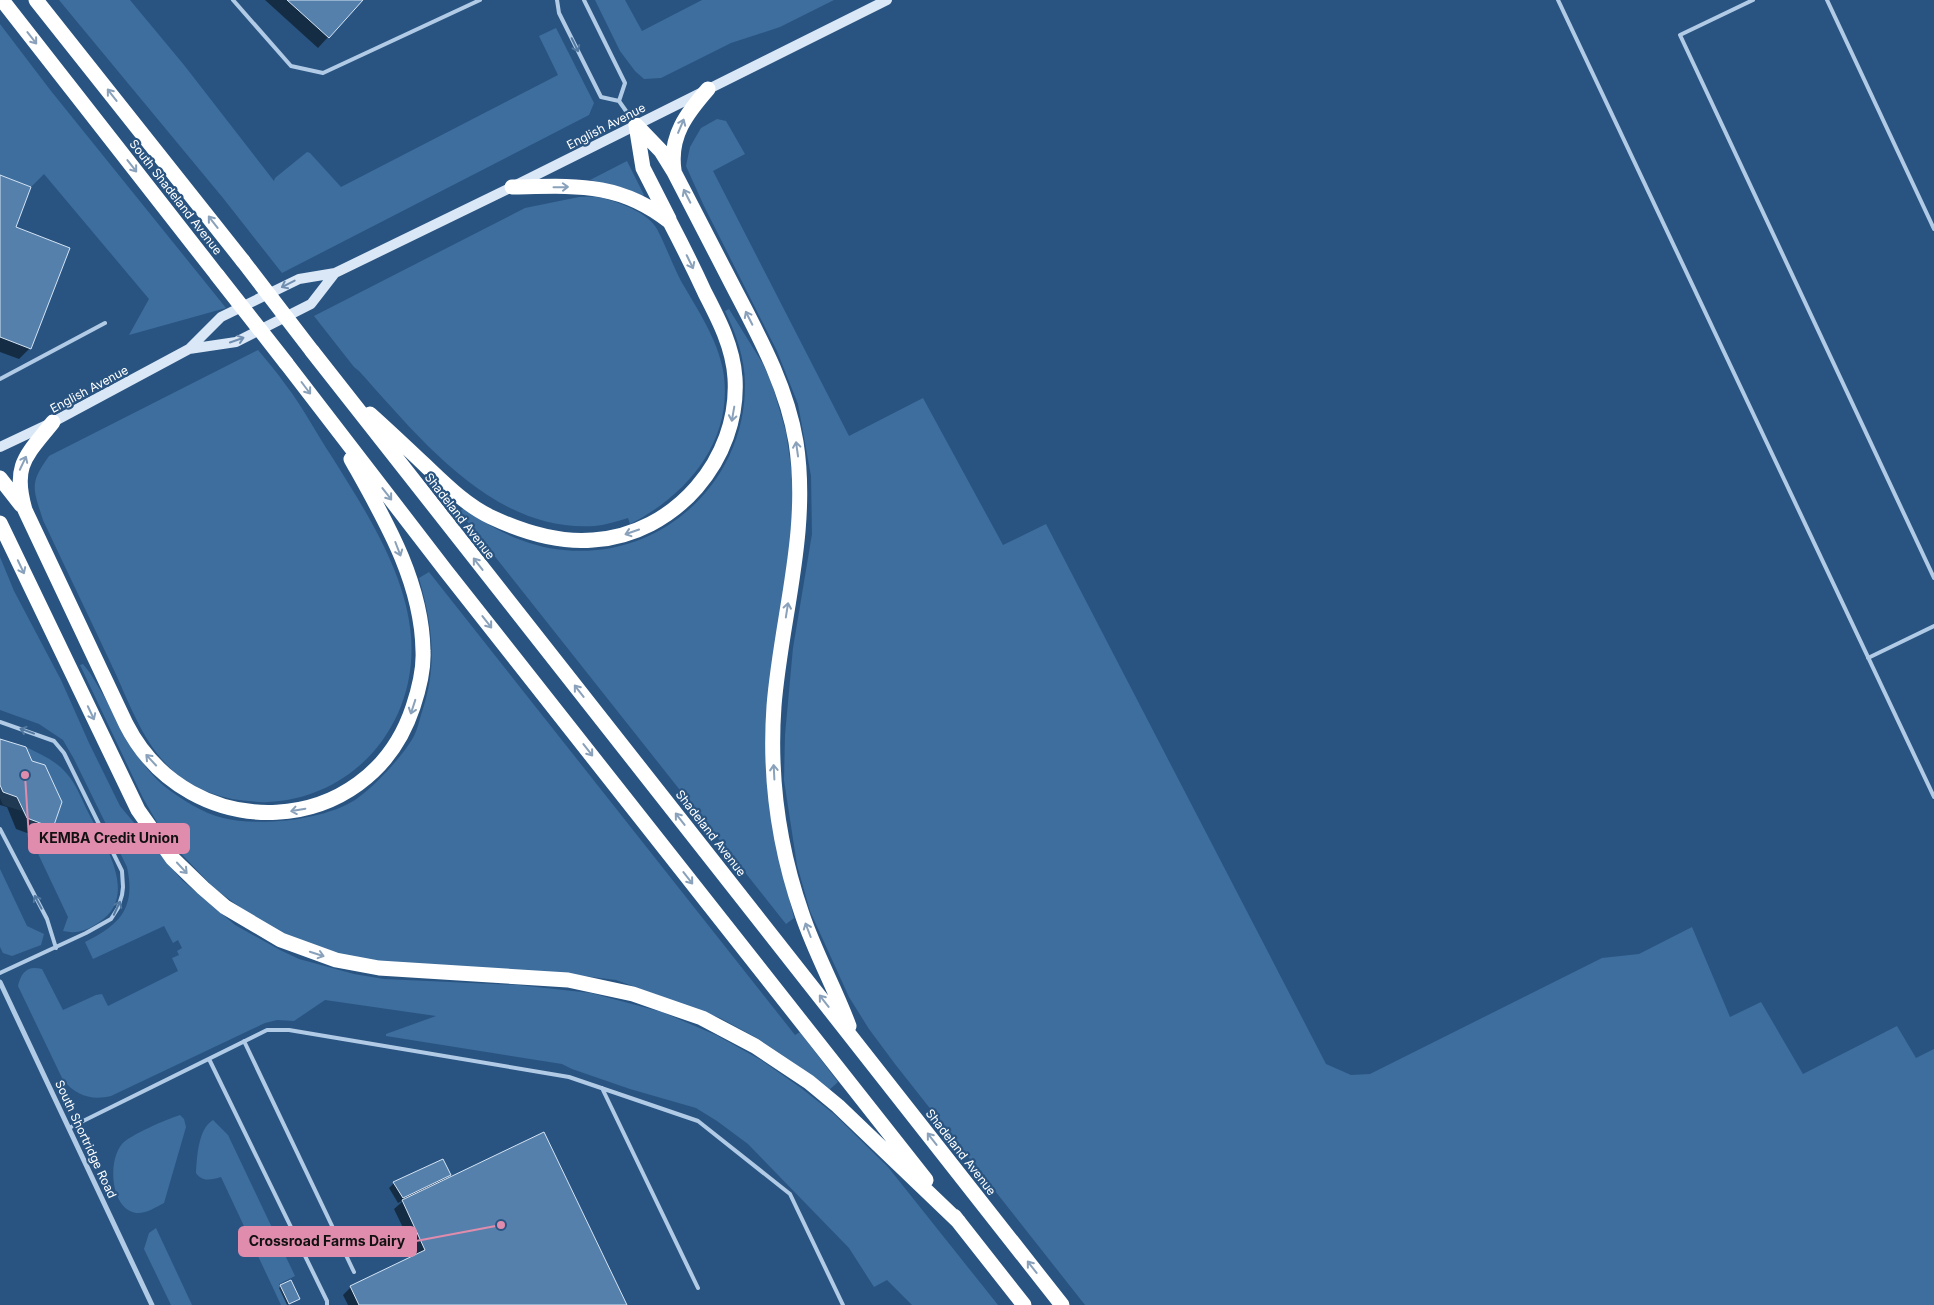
<svg xmlns="http://www.w3.org/2000/svg" width="1934" height="1305" font-family="Inter,sans-serif">
<style>
.green{fill:#3e6e9e}
.shadow{fill:#0007}
.building{fill:#5580ab;stroke:#d4e4f5}
.lines{fill:none;stroke-linecap:round;stroke-linejoin:round}
.lane{stroke:#b1cbe6;stroke-width:4}
.street{stroke:#b1cbe6;stroke-width:5}
.secondary{stroke:#dae7f6;stroke-width:10}
.highway{stroke:#fff;stroke-width:15}
.highway-bridge{stroke:#fff;stroke-width:15}
.oneway{stroke:#89a1ba}
.oneway2{stroke:#52789f}
.oneway3{stroke:#708fb0}
.labels{text-anchor:middle;dominant-baseline:central;stroke-width:4.5;stroke-linejoin:round;paint-order:stroke}
.street-label{font-size:12px;fill:#fff;stroke:#295481}
.leader{fill:none;stroke:#e08cad;stroke-width:2}
.callout-dot{fill:#e08cad;stroke:#295481;stroke-width:2}
.callout{fill:#e08cad;stroke:#e08cad;stroke-width:2}
.callout-label{font-size:14px;text-anchor:middle;font-weight:bold;fill:#111}
</style>
<rect width="100%" height="100%" fill="#295481"/>
<path class="green" d="M59,0H130L184,65L274,181L275,178L307,152L310,153L341,187L558,75L539,36L556,28L594,103L589,115L282,273L223,198Z
M595,0H625L642,31L702,0H834L780,27L731,43L661,78L644,79L635,71L620,51Z
M0,24L51,91L226,308L129,335L149,299L44,174L31,187L0,175Z
M717,119L726,121L745,154L713,171L849,436L923,398L1003,545L1046,524L1326,1064L1351,1075L1370,1074L1602,958L1639,954L1692,927L1730,1017L1761,1002L1803,1074L1897,1026L1916,1058L1934,1049V1305H1085L895,1064L869,1029L849,997L810,911L797,865L784,780L785,735L793,648L812,534L811,476L798,404L777,351L704,206L686,166L690,147L701,128Z
M627,161L644,195L643,196L624,188L590,180Z
M579,197C588,197 598,196 606,199C623,204 648,213 657,229C666,246 672,264 681,281C697,309 717,338 723,370C735,439 688,495 630,524L628,518C617,521 606,525 595,526C493,533 419,437 359,371L354,367L314,316L525,208Z
M729,309L763,364L772,384L786,432L793,481L794,514L774,656L786,885L794,918L786,924L459,511L465,508C474,514 483,522 493,527C514,539 540,548 564,550C662,560 746,481 745,384C745,359 736,333 725,311Z
M258,350C267,361 277,372 285,384C303,407 316,433 332,457C365,510 406,572 411,636C418,723 355,798 268,802C261,803 255,801 248,801C221,799 190,788 170,768C142,741 129,702 113,668C90,619 66,569 43,520C33,488 29,484 49,456Z
M0,557L14,591L61,680L89,743L120,806L182,880L235,925L280,950L299,959L354,974L384,979L518,985L591,993L662,1012L716,1035L761,1060L801,1088L834,1114L888,1167L998,1305H912L887,1280L874,1287L849,1248L748,1144L717,1121L696,1108L630,1089L572,1069L562,1064L386,1036V1034L436,1016L325,1000L294,1021L277,1020L265,1023L111,1096C91,1101 76,1095 63,1080L18,986C21,973 27,965 42,969L63,1010L96,995L102,994L108,1006L178,971L172,958L179,955L177,951L182,948L178,940L173,943L164,926L93,959L85,942C120,925 136,908 127,867L74,759L63,740L39,724L0,710Z
M429,572L795,1035L800,1032L838,1082L829,1090L794,1063L757,1038L720,1018L616,980L559,973L371,961L325,951L287,936L248,913L215,889L166,838L143,798L80,665L83,664L90,673C97,685 104,696 111,708C127,736 139,765 164,786C181,799 202,813 223,818C259,827 324,820 355,800C373,788 404,755 414,736C417,730 419,722 421,715C438,665 433,628 419,578Z
M26,747C40,754 57,761 67,774C77,785 82,801 89,814C105,845 140,897 98,923C86,931 77,934 63,931L68,917L33,843L36,832L22,811L3,805L0,798V785L3,792L17,797L27,818L53,827L62,802L45,766L32,761Z
M0,869L27,926L44,934L41,945L12,956L3,953L0,947Z
M180,1115L184,1119L186,1127L164,1203C156,1207 146,1214 136,1213C111,1209 107,1162 122,1144C130,1135 167,1119 180,1115Z
M213,1120L228,1135L295,1276L279,1284L288,1305H281L221,1177C211,1180 202,1182 196,1173C197,1157 198,1129 213,1120Z
M156,1228L192,1305H171L144,1249L149,1233Z"/>
<path class="shadow" d="M265,0H362L318,48Z
M0,176L14,228L30,348L19,359L0,352Z
M0,741L52,827L41,838L16,829L7,807L0,805Z
M442,1160L449,1175L443,1182L625,1305H348L343,1295L351,1287L416,1255L394,1209L404,1200L398,1203L389,1188L394,1183Z
M281,1286L298,1299L287,1305L279,1288Z"/>
<path class="building" d="M287,0H363L329,38Z
M0,175L31,187L16,227L70,248L31,349L0,337Z
M0,739L26,747L32,761L45,765L62,802L53,828L27,818L17,797L3,792L0,785Z
M544,1132L627,1305H359L350,1286L425,1250L402,1200Z
M443,1159L451,1175L403,1198L393,1182Z
M291,1280L300,1299L289,1304L280,1285Z"/>
<g class="lines">
<path class="lane" d="M233,0L291,66L323,73L480,0
M557,0L559,13L601,97L619,101L633,121
M584,0L625,83L619,101
M1558,0L1934,797
M1753,0L1680,35L1934,578
M1827,0L1934,229
M0,379L105,323
M1868,658L1934,626
M0,722L54,741L64,753L122,871L123,887L122,895L118,908L111,919L86,933L0,973
M0,829L47,919L56,948
M244,1041L354,1272
M209,1059L327,1301V1305
M602,1088L698,1288
M69,1128L267,1030H289L569,1077L698,1121L790,1194L843,1305"/>
<path class="street" d="M0,982L152,1305"/>
<path class="secondary" d="M189,349L236,342L311,304L335,273
M0,447L53,422L189,349L221,317L299,279L335,273L512,187L887,0"/>
<path class="highway" d="M2,0L217,275
M36,0L243,261
M636,125L661,151L674,172C695,212 715,252 736,292C761,340 787,388 796,442C810,531 781,618 774,706C769,776 779,848 802,914C815,953 835,988 849,1026
M636,125L643,168L669,219
M674,170C669,136 687,113 708,89
M312,351L1062,1305
M286,363L446,571L926,1180
M370,414C389,431 407,448 426,466C446,485 466,505 491,517C523,532 558,543 593,540C675,535 740,459 735,378C733,347 719,320 705,293C694,269 682,245 670,222C619,181 573,186 512,187
M53,422C26,456 12,465 25,510L126,724C189,848 369,841 413,707C419,689 424,670 423,651C422,581 384,518 351,459
M0,478L21,505
M0,523L138,810L172,858L203,888L225,907L281,940L336,960L379,968L568,980L633,994L702,1018L755,1046L809,1082L838,1106L959,1222
M954,1216L1024,1305"/>
<path class="highway-bridge" d="M243,261L312,351
M217,275L286,363"/>
</g>
<defs><path id="oneway-shaft" d="M-6 0H5M1.5-3L5.5 0L1.5 3" fill="none" stroke-width="1.6" stroke-linecap="round" stroke-linejoin="round" transform="scale(1.25)"/></defs>
<g class="oneway">
<use href="#oneway-shaft" transform="translate(32 38) rotate(52)"/>
<use href="#oneway-shaft" transform="translate(112 95) rotate(-128)"/>
<use href="#oneway-shaft" transform="translate(681 126) rotate(-67)"/>
<use href="#oneway-shaft" transform="translate(132 166) rotate(52)"/>
<use href="#oneway-shaft" transform="translate(561 187) rotate(-1)"/>
<use href="#oneway-shaft" transform="translate(687 196) rotate(-117)"/>
<use href="#oneway-shaft" transform="translate(213 222) rotate(-128)"/>
<use href="#oneway-shaft" transform="translate(690 262) rotate(64)"/>
<use href="#oneway-shaft" transform="translate(749 318) rotate(-117)"/>
<use href="#oneway-shaft" transform="translate(306 388) rotate(53)"/>
<use href="#oneway-shaft" transform="translate(733 414) rotate(100)"/>
<use href="#oneway-shaft" transform="translate(797 449) rotate(-98)"/>
<use href="#oneway-shaft" transform="translate(23 463) rotate(-65)"/>
<use href="#oneway-shaft" transform="translate(387 494) rotate(52)"/>
<use href="#oneway-shaft" transform="translate(632 532) rotate(161)"/>
<use href="#oneway-shaft" transform="translate(398 549) rotate(69)"/>
<use href="#oneway-shaft" transform="translate(478 564) rotate(-128)"/>
<use href="#oneway-shaft" transform="translate(21 567) rotate(65)"/>
<use href="#oneway-shaft" transform="translate(787 610) rotate(-81)"/>
<use href="#oneway-shaft" transform="translate(487 622) rotate(52)"/>
<use href="#oneway-shaft" transform="translate(579 691) rotate(-128)"/>
<use href="#oneway-shaft" transform="translate(413 707) rotate(108)"/>
<use href="#oneway-shaft" transform="translate(91 713) rotate(65)"/>
<use href="#oneway-shaft" transform="translate(588 750) rotate(52)"/>
<use href="#oneway-shaft" transform="translate(151 760) rotate(-133)"/>
<use href="#oneway-shaft" transform="translate(774 772) rotate(-93)"/>
<use href="#oneway-shaft" transform="translate(298 810) rotate(170)"/>
<use href="#oneway-shaft" transform="translate(680 819) rotate(-128)"/>
<use href="#oneway-shaft" transform="translate(182 868) rotate(47)"/>
<use href="#oneway-shaft" transform="translate(688 878) rotate(52)"/>
<use href="#oneway-shaft" transform="translate(808 930) rotate(-111)"/>
<use href="#oneway-shaft" transform="translate(317 954) rotate(18)"/>
<use href="#oneway-shaft" transform="translate(824 1001) rotate(-128)"/>
<use href="#oneway-shaft" transform="translate(932 1139) rotate(-128)"/>
<use href="#oneway-shaft" transform="translate(1032 1267) rotate(-128)"/>
</g>
<g class="oneway2">
<use href="#oneway-shaft" transform="translate(575 45) rotate(64)"/>
<use href="#oneway-shaft" transform="translate(27 731) rotate(-160)"/>
<use href="#oneway-shaft" transform="translate(38 902) rotate(-118)"/>
<use href="#oneway-shaft" transform="translate(117 908) rotate(-65)"/>
</g>
<g class="oneway3">
<use href="#oneway-shaft" transform="translate(288 284) rotate(153)"/>
<use href="#oneway-shaft" transform="translate(237 340) rotate(-19)"/>
</g>
<g class="labels">
<g class="street-label">
<text transform="translate(606 126) rotate(-27)">English Avenue</text>
<text transform="translate(176 197) rotate(52)">South Shadeland Avenue</text>
<text transform="translate(89 389) rotate(-28)">English Avenue</text>
<text transform="translate(460 516) rotate(52)">Shadeland Avenue</text>
<text transform="translate(711 833) rotate(52)">Shadeland Avenue</text>
<text transform="translate(86 1139) rotate(65)">South Shortridge Road</text>
<text transform="translate(961 1152) rotate(52)">Shadeland Avenue</text>
</g>
</g>
<path class="leader" d="M25 775L29 838M501 1225L416 1241"/>
<g class="callout-dot">
<circle cx="25" cy="775" r="5"/>
<circle cx="501" cy="1225" r="5"/>
</g>
<g class="callout">
<rect x="29" y="824" width="160" height="29" rx="5"/>
<rect x="239" y="1227" width="177" height="29" rx="5"/>
</g>
<g class="callout-label">
<text x="109" y="843">KEMBA Credit Union</text>
<text x="327" y="1246">Crossroad Farms Dairy</text>
</g>
</svg>
